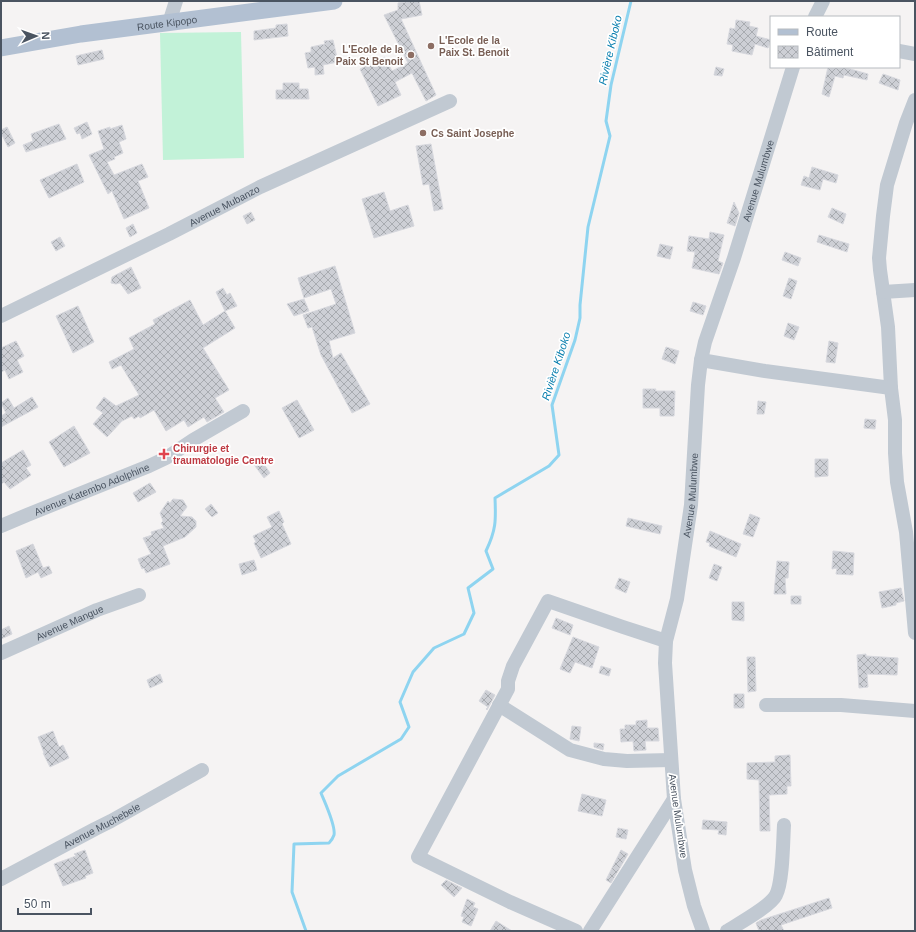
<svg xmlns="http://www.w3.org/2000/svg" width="916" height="932" font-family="Arial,sans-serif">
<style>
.garden{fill:#c2f2d8}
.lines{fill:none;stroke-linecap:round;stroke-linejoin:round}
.stream{stroke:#8ed4f0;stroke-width:3}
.building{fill:url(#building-cross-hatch);stroke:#d7d8de}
.minor{stroke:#c1c9d2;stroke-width:14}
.major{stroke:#b2c0d2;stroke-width:17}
.education-dot{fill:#8d6e63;stroke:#fff;stroke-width:1.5}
.health-dot{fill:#e0444e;stroke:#fff;stroke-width:1.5}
.labels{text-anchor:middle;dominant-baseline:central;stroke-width:3.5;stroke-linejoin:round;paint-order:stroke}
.street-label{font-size:10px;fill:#4a5461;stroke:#fff}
.education-label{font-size:10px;font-weight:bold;fill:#785e54;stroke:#fff;text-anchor:start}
.health-label{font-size:10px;font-weight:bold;fill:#be3a42;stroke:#fff;text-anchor:start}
.water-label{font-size:11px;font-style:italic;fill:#087eae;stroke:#fff}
</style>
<defs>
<pattern id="building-cross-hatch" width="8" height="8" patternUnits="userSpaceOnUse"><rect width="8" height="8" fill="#cdcfd5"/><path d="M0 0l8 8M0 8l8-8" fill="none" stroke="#a8abb0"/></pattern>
</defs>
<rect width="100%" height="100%" fill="#f5f3f3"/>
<path class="garden" d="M241,32L244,158L163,160L160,33Z"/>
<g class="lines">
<path class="stream" d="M306,931L292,892L294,844L329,843C331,841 333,838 334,835C336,826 325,803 321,793L338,776L401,739L409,727L400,702L413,672L434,648L464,634L474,613L468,588L493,569L486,551C496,530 496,521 495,498L549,466L559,455L552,405L575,340L580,318V305L588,227L610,136L606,121L611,85L631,1"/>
</g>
<path class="building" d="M413,1H419L422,15L401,19L436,95L426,101L412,73L395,82L401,95L378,106L360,69L385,57L392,71L408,63L384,15L398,10V3Z
M736,20L750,22L749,26L758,28L756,36L771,40L768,48L755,44L752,55L732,51L733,45L727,44L730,28L735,29Z
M287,24L288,36L254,40V31L276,28V25Z
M333,40L338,62L323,65L324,74L315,75V67L308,68L305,53L311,52V47L325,44L324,41Z
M102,50L104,59L78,65L76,56Z
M716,67L724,69L722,76L714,75Z
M828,67H843L868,74L867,80L844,75L843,78L835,76L829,97L822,94Z
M883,74L900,80L898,90L879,83Z
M283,83H299V89H308L309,99H276V90H283Z
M87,122L92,134L82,139L80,133L77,134L74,128Z
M59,124L66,139L26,152L23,145L33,141L31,134Z
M122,125L126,139L119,142L123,153L114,157L115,159L107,162L114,175L142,164L148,177L138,181L149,208L124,219L112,191L108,194L89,155L104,149L98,131L110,127V129Z
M7,127L15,143L8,147L1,133V130Z
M431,144L443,209L434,211L429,184L423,185L416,146Z
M77,164L84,182L49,198L40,180Z
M812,167L838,175L836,183L823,179L820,190L801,185L804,176L809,178Z
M384,192L390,211L408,205L414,226L374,238L362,199Z
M734,202L739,213L735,226L727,223Z
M832,208L846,214L843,224L828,217Z
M251,212L255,220L247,224L243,216Z
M133,224L137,233L130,237L126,228Z
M710,232L724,235L718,261L723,263L719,274L692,268L695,252L687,251L689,236L709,239Z
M819,235L849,244L847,252L817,242Z
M60,237L65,246L56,251L51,242Z
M660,244L673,247L670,259L657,256Z
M785,252L801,258L798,266L782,260Z
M335,266L355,333L329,341L333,358L341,353L370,404L352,413L321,355L312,327L308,328L303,315L336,304L331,289L304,298L298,278Z
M131,267L141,288L128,294L120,283L116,284L111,283L112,277Z
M789,278L797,281L791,299L783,296Z
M223,288L227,295L230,293L237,306L225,311L216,292Z
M304,299L309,311L294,316L287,304Z
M190,300L203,325L225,311L235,328L203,348L229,390L215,398L224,412L207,422L204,417L188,427L184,420L166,431L154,410L140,418L139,416L134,419L132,416L122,421L107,437L93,424L103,413L96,408L104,397L116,406L139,395L121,365L112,369L109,362L134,349L129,338L155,324L153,320Z
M693,302L706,306L703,315L690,311Z
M78,306L94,342L73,353L56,316Z
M788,323L799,327L794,340L784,336Z
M16,341L24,356L17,360L23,372L9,379L5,370L1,372V348Z
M829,341L838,343L835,363L826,362Z
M666,347L679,351L675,364L662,359Z
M643,389H656L655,391H675L674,416H660V408H643Z
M32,397L38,407L1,427V416L6,413L1,403L8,398L14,408Z
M297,400L314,430L299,438L282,408Z
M758,401L766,402L764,414H757Z
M865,419L876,420L875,429L864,428Z
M74,426L90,453L64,467L49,442Z
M23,450L31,465L26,468L31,475L10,489L4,482L1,484V463Z
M259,457L270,473L264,478L252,462Z
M815,459H828V476L815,477Z
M150,483L156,492L138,502L133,493Z
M173,499L183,500L187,507L180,516L192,517L196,521V527L185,537L163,546L170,564L146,573L144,568L142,569L138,559L151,554L143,538L152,535L151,532L164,528L161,523L163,521L160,513L168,501L170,503Z
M211,504L218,513L212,517L205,509Z
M279,511L284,522L282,524L291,544L261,558L254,543L256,542L253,536L272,527L267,517Z
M750,514L760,518L753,537L743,534Z
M628,518L662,526L660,534L626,526Z
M710,531L741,544L736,557L709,546L710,543L706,542Z
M33,544L43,568L49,566L52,573L41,578L38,572L26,578L16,551Z
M833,551L854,553L853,575L836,574L837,568L832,569Z
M254,560L257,570L242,575L239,564Z
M777,561L789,562L788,578H785L786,594H774Z
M714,564L722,567L717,581L709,578Z
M619,578L630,582L626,593L615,588Z
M901,588L904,601L896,603V605L882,608L879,592Z
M791,596H801V604H791Z
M732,602H744V621L732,620Z
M556,618L573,625L570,635L552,628Z
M9,626L12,634L1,639V630Z
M573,637L599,647L592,668L575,662L570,673L560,669Z
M866,654V656L898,658L897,675L867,674L868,687L859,688L857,655Z
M747,657H755L756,691L748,692Z
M601,666L611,669L609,676L599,673Z
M160,674L163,682L150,688L147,680Z
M486,690L495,695L487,710L486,709L488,707L479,701Z
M734,694H744V708H734Z
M647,720V728H658L659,741H645L646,750L634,751L633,741L621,742L620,729H625V725H636V721Z
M572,726L581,727L579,741L570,739Z
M53,731L59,747L63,745L69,758L50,767L43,753H44L38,737Z
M594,743L604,744L603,750L594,747Z
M790,755L791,786H787V794L769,795L770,831H760L759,780L747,779V763L775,762V756Z
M582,794L606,800L602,816L578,811Z
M703,820L727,822L726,835L718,834L719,830L702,829Z
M618,828L628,830L626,839L616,837Z
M85,850L93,873L85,876L86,878L63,886L54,864L76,856L74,854Z
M621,850L628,854L611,883L606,880Z
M446,880L462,888L454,897L441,885Z
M829,898L832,908L781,925L784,931H759L756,923L761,920Z
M467,899L475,903L473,907L478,909L471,926L462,922L464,917L461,916Z
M496,921L512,931H490Z"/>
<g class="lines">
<g class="minor">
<path d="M815,17L823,1"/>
<path d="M169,23L176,1"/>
<path d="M899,51L915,54"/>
<path d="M915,100L906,123L887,185L883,216L879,258L880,270L888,327L891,388L895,420V453L897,482L906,532L915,633"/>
<path d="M883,292L915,290"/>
<path id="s1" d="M1,316L169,234L260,187L450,101"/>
<path d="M701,360L765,371L891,388"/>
<path id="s2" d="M1,526L27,515L149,466L166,458L193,440L243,411"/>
<path id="s3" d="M1,653L97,610L139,595"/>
<path d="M499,705L570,750L604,759L627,761L671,760"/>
<path d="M766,705H841L915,711"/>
<path id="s4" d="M1,879L95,829L111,821L202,770"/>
<path d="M576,931L510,902L418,857L508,689V681L513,666L548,601L623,627L666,641"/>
<path d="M590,931L674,799"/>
<path id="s5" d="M703,931L694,906L685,870L674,799L665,663L666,641L677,599L691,505L698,385L701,360L705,342L734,258L793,67"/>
<path d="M727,931C738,924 771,906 776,895C783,882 783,841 784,825"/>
</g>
<path class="major" id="s6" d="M1,48L81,34L334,1"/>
</g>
<g class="education-dot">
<circle cx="431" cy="46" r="4"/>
<circle cx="411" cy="55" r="4"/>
<circle cx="423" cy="133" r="4"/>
</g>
<path class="health-dot" d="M162 448h4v4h4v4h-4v4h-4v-4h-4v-4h4z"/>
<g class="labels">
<g class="street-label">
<text stroke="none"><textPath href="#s6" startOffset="168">Route Kipopo</textPath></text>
<text stroke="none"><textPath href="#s5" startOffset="766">Avenue Mulumbwe</textPath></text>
<text stroke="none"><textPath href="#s1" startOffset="249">Avenue Mubanzo</textPath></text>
<text stroke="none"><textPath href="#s2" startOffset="98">Avenue Katembo Adolphine</textPath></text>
<text stroke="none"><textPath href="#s5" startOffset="442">Avenue Mulumbwe</textPath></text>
<text stroke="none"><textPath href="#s3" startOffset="75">Avenue Mangue</textPath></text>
<text transform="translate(678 816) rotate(82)">Avenue Mulumbwe</text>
<text stroke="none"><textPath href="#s4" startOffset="114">Avenue Muchebele</textPath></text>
</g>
<g class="education-label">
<text x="439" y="40">L'Ecole de la<tspan x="439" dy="12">Paix St. Benoit</tspan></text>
<text x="403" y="49" text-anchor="end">L'Ecole de la<tspan x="403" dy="12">Paix St Benoit</tspan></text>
<text x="431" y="133">Cs Saint Josephe</text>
</g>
<g class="health-label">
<text x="173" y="448">Chirurgie et<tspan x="173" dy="12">traumatologie Centre</tspan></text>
</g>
<g class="water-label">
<text transform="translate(610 50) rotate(-77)">Rivière Kiboko</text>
<text transform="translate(556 366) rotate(-72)">Rivière Kiboko</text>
</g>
</g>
<rect width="916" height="932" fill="none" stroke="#4a5461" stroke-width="4"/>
<rect x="770" y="16" width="130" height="52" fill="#ffffff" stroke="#b7bbc0"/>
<rect x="778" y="29" width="20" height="6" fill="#b2c0d2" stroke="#b7bbc0"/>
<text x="806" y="36" font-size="12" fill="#4a5461">Route</text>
<rect x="778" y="46" width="20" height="12" fill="url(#building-cross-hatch)" stroke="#b7bbc0"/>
<text x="806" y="56" font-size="12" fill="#4a5461">Bâtiment</text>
<g transform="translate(36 36) rotate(88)" stroke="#ffffff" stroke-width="3" paint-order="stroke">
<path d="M0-3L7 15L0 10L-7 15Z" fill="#4a5461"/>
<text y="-6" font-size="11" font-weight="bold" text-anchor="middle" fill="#4a5461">N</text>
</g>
<path d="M18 908v6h73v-6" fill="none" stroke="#4a5461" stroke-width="2"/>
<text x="24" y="908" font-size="12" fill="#4a5461" stroke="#ffffff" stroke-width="3" paint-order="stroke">50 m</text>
</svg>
